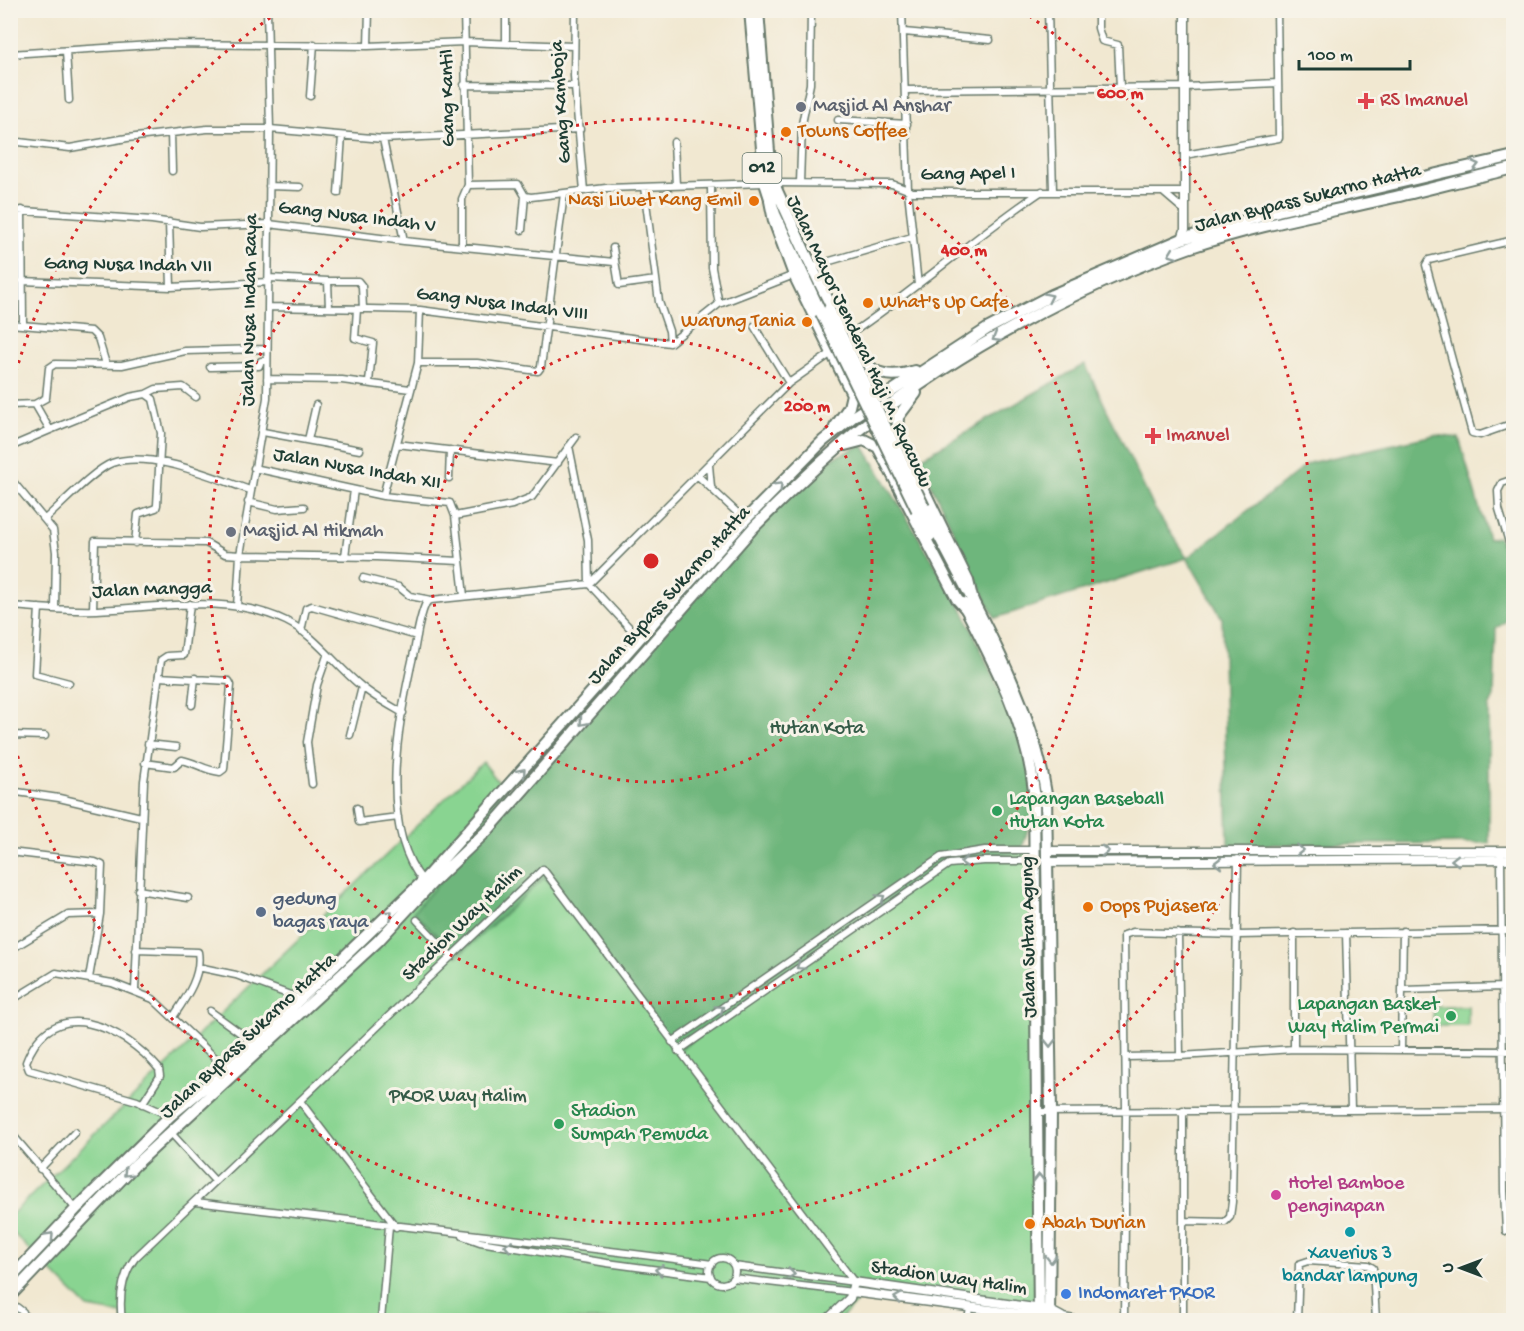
<svg xmlns="http://www.w3.org/2000/svg" width="1524" height="1331" font-family="'Gochi Hand',sans-serif">
<style>
.green{fill:#89d491;stroke:#548862;stroke-width:1.5}
.forest{fill:#6eb67b;stroke:#467a58;stroke-width:1.5}
.lines{fill:none;stroke-linecap:round;stroke-linejoin:round}
.minor-casing{stroke:#68796b;stroke-width:9}
.tertiary-casing{stroke:#68796b;stroke-width:11}
.primary-casing{stroke:#68796b;stroke-width:14}
.trunk-casing{stroke:#68796b;stroke-width:14}
.minor{stroke:#fff;stroke-width:6}
.tertiary{stroke:#fff;stroke-width:8}
.primary{stroke:#fff;stroke-width:10}
.trunk{stroke:#fff;stroke-width:10}
.primary-bridge-casing{stroke:#68796b;stroke-width:14;stroke-linecap:butt}
.primary-bridge{stroke:#fff;stroke-width:10}
.oneway{stroke:#8f9e9a}
.ring{fill:none;stroke:#d62828;stroke-width:3;stroke-dasharray:3 6}
.health-dot{fill:#e0444e;stroke:#f7f3e8;stroke-width:2}
.worship-dot{fill:#6b7280;stroke:#f7f3e8;stroke-width:2}
.food-dot{fill:#e8710a;stroke:#f7f3e8;stroke-width:2}
.leisure-dot{fill:#2e9e5b;stroke:#f7f3e8;stroke-width:2}
.service-dot{fill:#5c6f8a;stroke:#f7f3e8;stroke-width:2}
.hotel-dot{fill:#d1479c;stroke:#f7f3e8;stroke-width:2}
.culture-dot{fill:#0f9aa8;stroke:#f7f3e8;stroke-width:2}
.shop-dot{fill:#3f7fe0;stroke:#f7f3e8;stroke-width:2}
.labels{text-anchor:middle;dominant-baseline:central;stroke-width:6;stroke-linejoin:round;paint-order:stroke}
.shield{fill:#f7f3e8;stroke:#60746a;stroke-width:1.5}
.shield-label{font-size:18px;font-weight:bold;fill:#1f3d34}
.street-label{font-size:20px;fill:#1f3d34;stroke:#f7f3e8}
.health-label{font-size:20px;fill:#be3a42;stroke:#f7f3e8;text-anchor:start}
.worship-label{font-size:20px;fill:#5b616d;stroke:#f7f3e8;text-anchor:start}
.food-label{font-size:20px;fill:#c56008;stroke:#f7f3e8;text-anchor:start}
.park-label{font-size:20px;fill:#345b47;stroke:#f7f3e8}
.leisure-label{font-size:20px;fill:#27864d;stroke:#f7f3e8;text-anchor:start}
.service-label{font-size:20px;fill:#4e5e75;stroke:#f7f3e8;text-anchor:start}
.hotel-label{font-size:20px;fill:#b23c85;stroke:#f7f3e8;text-anchor:start}
.culture-label{font-size:20px;fill:#0d838f;stroke:#f7f3e8}
.shop-label{font-size:20px;fill:#366cbe;stroke:#f7f3e8;text-anchor:start}
.centre{fill:#d62828;stroke:#f7f3e8;stroke-width:3}
.ring-label{font-size:18px;text-anchor:middle;font-weight:bold;fill:#d62828;stroke:#f7f3e8;stroke-width:6;stroke-linejoin:round;paint-order:stroke}
</style>
<rect width="100%" height="100%" fill="#f7f3e8"/>
<filter id="ink" filterUnits="userSpaceOnUse"><feTurbulence type="fractalNoise" baseFrequency=".0167" numOctaves="2"/><feDisplacementMap in="SourceGraphic" scale="12" xChannelSelector="R" yChannelSelector="G"/><feConvolveMatrix kernelMatrix="1 2 1 2 8 2 1 2 1" color-interpolation-filters="sRGB"/></filter>
<filter id="wash" filterUnits="userSpaceOnUse"><feTurbulence type="fractalNoise" baseFrequency=".008" numOctaves="4" result="noise"/><feDisplacementMap in="SourceGraphic" scale="24" xChannelSelector="R" yChannelSelector="G"/><feGaussianBlur stdDeviation="1.35" result="paint"/><feColorMatrix in="noise" values="0 0 0 0 0 0 0 0 0 0 0 0 0 0 0 0 0 1.4 0 .05"/><feComposite in="paint" operator="in"/></filter>
<g filter="url(#wash)">
<rect width="100%" height="100%" fill="#f1e8d1"/>
<path class="green" d="M483,762L696,1038L946,860L984,851L1035,852L1039,1312L868,1290L840,1320H123L122,1314L88,1308L11,1231V1215Z
M1433,1006H1468V1026H1433Z"/>
<path class="forest" d="M1085,364L1154,508L1187,558L1309,463L1434,435L1459,438L1488,538L1499,537L1513,595V615L1496,629L1494,697L1489,708V843L1228,845L1222,618L1187,558L995,618L919,459Z
M863,445L964,612L1030,758L1035,805L1021,852L946,860L678,1051L545,877L458,956L413,912L785,495L833,458Z"/>
</g>
<g filter="url(#ink)">
<g class="lines">
<g class="minor-casing">
<path id="minor" d="M506,10V43
M575,10L574,76L584,191
M902,10L908,191L918,285
M1048,10L1053,191
M1098,10V28L1102,41L1118,45L1120,87
M904,32L990,40
M368,46L369,10
M66,51L69,100
M10,54L167,44L368,46L465,42L573,46
M464,85L575,86
M906,90L1185,87L1278,83
M310,96L314,44
M838,120L907,124
M171,133L172,171
M383,139L404,241
M10,141L70,148L127,138L207,129H270L383,139L580,129
M674,142L676,186
M1185,155L1279,138L1277,10
M775,183L892,184L913,192H1185
M800,183L802,124L810,84L811,10
M468,185L518,184L525,196L531,197L606,188L765,183
M269,186L300,187
M711,186L712,268L719,304
M644,187L659,302L669,331L670,343
M338,193L342,136
M1164,193L1185,211
M10,210L152,220L200,227L269,224L404,241L614,262
M22,210L23,324
M169,222L171,287
M522,230L525,196
M1514,240L1429,260L1426,265L1472,433L1480,435L1514,423
M462,246V199L468,185L464,10
M613,248L619,285L656,280
M813,266L912,237
M269,278L328,281L329,308
M22,281L171,287L269,282
M328,281H358L362,286L363,309
M268,307L420,310L670,343
M357,309L355,338L373,343L369,382
M10,324L91,331L98,338L106,364
M754,326L789,383
M849,335C916,290 975,236 1042,191
M670,343L719,304L794,275
M418,363H477L538,371L541,367L564,194
M210,367L259,366L261,361H267
M267,379L342,380L410,389
M146,394L156,389L183,387L196,397
M35,404L50,430L130,397L146,394L153,399L161,433L157,505L156,508L138,514L135,543
M10,405L35,404L46,398L49,368L55,364L122,365L185,351L267,349
M1508,425L1514,442
M263,432L360,450
M308,440L316,405
M397,444L558,463
M569,446L588,540L589,584L639,638
M10,447L50,430
M709,465L711,487
M254,468L383,496L450,503L455,516L464,596
M698,476L745,520
M10,478L53,530L56,552L55,608
M449,478L450,450
M1514,479L1502,483L1498,491L1499,509L1514,559
M383,496L418,363L420,310
M248,502L277,509L304,507
M455,516L512,505L532,497L576,437
M45,519C60,506 95,469 112,463C151,450 212,477 250,490
M345,556L354,490
M363,578L399,587L410,596L431,600
M10,606C39,608 68,611 97,610C158,608 228,593 286,621C315,635 336,666 361,686C374,697 389,705 403,713
M237,607L240,555L267,398L270,129L267,10
M39,608L35,674L69,683
M93,610L95,541L206,543L225,554L240,555L376,557L460,561
M301,631L306,608L312,606L417,636
M192,705L195,678
M10,735L45,736
M350,735L362,687
M148,744L176,747
M145,763L174,767L182,760C197,763 203,770 220,772L224,769L231,685L229,681L159,677
M312,784L307,742L317,685L327,656
M10,791L59,798L141,817
M357,808L359,822L398,817
M10,852L95,862L102,865L100,914L89,978
M1501,856L1504,1191L1506,1231L1514,1234
M423,881C377,825 399,717 414,652C417,636 419,618 426,603L431,600L589,584L789,383L833,352
M138,890L188,898
M417,920L452,957
M1178,933L1180,1056
M1294,933V1049
M1346,933L1351,1109
M10,950L68,915L100,914
M136,950L198,952C202,976 186,998 173,1017
M198,967L236,975L301,999
M135,990L144,781L161,660L167,656L184,655L190,604
M1403,990L1503,987
M10,1001L56,973L112,983L153,999L227,1069
M210,1011L254,1043
M672,1042L941,857L985,850H1035
M1401,1050L1403,931
M678,1051L949,864L984,861H1036
M1125,1057L1180,1056L1294,1049L1514,1051
M300,1101L396,1227
M142,1104L160,1076L159,1069C123,1027 53,992 26,1062L29,1070L137,1101L170,1116
M1183,1110V1320
M1038,1112L1514,1109
M10,1132L76,1209
M171,1133L215,1181
M40,1169L75,1132
M196,1202C368,1223 540,1241 712,1264
M1183,1221L1225,1222L1230,1217L1232,1202L1238,859
M463,1236L480,1242L607,1263L711,1277
M709 1271a13 13 0 1 1 26 0a13 13 0 1 1-26 0Z
M734,1266L854,1282
M733,1278L853,1292
M10,1302L23,1312L25,1320
M122,1320C119,1299 121,1277 135,1258L543,869L854,1282
M381,1320L389,1226
M968,1320L970,1308
M1124,1320L1126,1110L1124,935L1133,932L1238,935L1514,930
M1297,1320L1299,1264L1308,1261L1368,1265L1373,1268L1376,1320"/>
</g>
<g class="tertiary-casing">
<path id="tertiary" d="M1182,239L1185,230V10
M1047,851H1514
M1047,862L1514,859
M853,1292L1044,1317
M1057,1317L1074,1320
M827,1320L850,1298L854,1282L1049,1310L1062,1317"/>
</g>
<g class="primary-casing">
<path id="primary" d="M750,10L765,183L775,214L821,313
M758,10L769,152L778,198
M924,507C968,595 1032,697 1046,794L1051,1111L1049,1320
M917,510L930,536
M963,603C994,663 1027,724 1034,791L1039,1320"/>
</g>
<g class="trunk-casing">
<path id="trunk" d="M777,191C794,227 847,352 874,370C886,377 902,375 915,371
M770,201L774,221L794,275L852,394L849,407L835,427
M916,393L898,417L897,435L968,581L974,606
M845,445L864,440L878,447L957,599L967,610
M10,1279L76,1209L170,1116L227,1069L423,881L745,520L823,441L854,416L987,329L1052,295L1182,239L1278,211L1514,156
M10,1296L135,1165L378,941L432,883L489,829L753,528C789,492 826,456 866,424C959,351 1077,287 1188,248C1255,225 1325,213 1395,197C1434,188 1474,177 1514,168"/>
</g>
<use href="#minor" class="minor"/>
<use href="#tertiary" class="tertiary"/>
<use href="#primary" class="primary"/>
<use href="#trunk" class="trunk"/>
<g class="primary-bridge-casing">
<path id="primary-bridge" d="M829,309L924,507
M821,313L917,510"/>
</g>
<use href="#primary-bridge" class="primary-bridge"/>
</g>
<defs><path id="oneway-chevron" d="M-2-3.5L2.5 0L-2 3.5" fill="none" stroke-width="1.6" stroke-linecap="round" stroke-linejoin="round" transform="scale(1.5)"/></defs>
<g class="oneway">
<use href="#oneway-chevron" transform="translate(1475 165) rotate(-14)"/>
<use href="#oneway-chevron" transform="translate(1172 254) rotate(159)"/>
<use href="#oneway-chevron" transform="translate(1049 297) rotate(-26)"/>
<use href="#oneway-chevron" transform="translate(996 338) rotate(149)"/>
<use href="#oneway-chevron" transform="translate(779 486) rotate(-45)"/>
<use href="#oneway-chevron" transform="translate(583 722) rotate(131)"/>
<use href="#oneway-chevron" transform="translate(522 772) rotate(-49)"/>
<use href="#oneway-chevron" transform="translate(1300 850)"/>
<use href="#oneway-chevron" transform="translate(1105 851)"/>
<use href="#oneway-chevron" transform="translate(1455 860) rotate(179)"/>
<use href="#oneway-chevron" transform="translate(964 862) rotate(176)"/>
<use href="#oneway-chevron" transform="translate(1218 863) rotate(-180)"/>
<use href="#oneway-chevron" transform="translate(881 898) rotate(-34)"/>
<use href="#oneway-chevron" transform="translate(389 914) rotate(-44)"/>
<use href="#oneway-chevron" transform="translate(800 966) rotate(145)"/>
<use href="#oneway-chevron" transform="translate(720 1009) rotate(-35)"/>
<use href="#oneway-chevron" transform="translate(1050 1043) rotate(89)"/>
<use href="#oneway-chevron" transform="translate(127 1173) rotate(135)"/>
<use href="#oneway-chevron" transform="translate(1039 1178) rotate(-90)"/>
<use href="#oneway-chevron" transform="translate(50 1236) rotate(-47)"/>
<use href="#oneway-chevron" transform="translate(508 1246) rotate(-170)"/>
<use href="#oneway-chevron" transform="translate(1051 1259) rotate(90)"/>
<use href="#oneway-chevron" transform="translate(659 1270) rotate(-173)"/>
<use href="#oneway-chevron" transform="translate(791 1274) rotate(8)"/>
<use href="#oneway-chevron" transform="translate(898 1298) rotate(-172)"/>
</g>
</g>
<g class="ring">
<circle cx="651" cy="561" r="221"/>
<circle cx="651" cy="561" r="442"/>
<path d="M11 389A663 663 0 0 1 280 11M1022 11A663 663 0 1 1 11 733"/>
</g>
<g class="health-dot">
<path d="M1363 92h6v6h6v6h-6v6h-6v-6h-6v-6h6z"/>
<path d="M1150 427h6v6h6v6h-6v6h-6v-6h-6v-6h6z"/>
</g>
<g class="worship-dot">
<circle cx="801" cy="107" r="6"/>
<circle cx="231" cy="532" r="6"/>
</g>
<g class="food-dot">
<circle cx="786" cy="132" r="6"/>
<circle cx="754" cy="201" r="6"/>
<circle cx="868" cy="303" r="6"/>
<circle cx="807" cy="322" r="6"/>
<circle cx="1088" cy="907" r="6"/>
<circle cx="1030" cy="1224" r="6"/>
</g>
<g class="leisure-dot">
<circle cx="997" cy="811" r="6"/>
<circle cx="1451" cy="1016" r="6"/>
<circle cx="559" cy="1124" r="6"/>
</g>
<circle class="service-dot" cx="261" cy="912" r="6"/>
<circle class="hotel-dot" cx="1276" cy="1195" r="6"/>
<circle class="culture-dot" cx="1350" cy="1232" r="6"/>
<circle class="shop-dot" cx="1066" cy="1294" r="6"/>
<g class="labels">
<rect class="shield" x="742.5" y="153" width="39" height="30" rx="4.5"/>
<g class="shield-label">
<text x="762" y="168">012</text>
</g>
<g class="street-label">
<text transform="translate(449 98) rotate(-91)">Gang Kantil</text>
<text transform="translate(562 102) rotate(-94)">Gang Kamboja</text>
<text transform="translate(968 175) rotate(-1)">Gang Apel I</text>
<text transform="translate(1308 199) rotate(-14)">Jalan Bypass Sukarno Hatta</text>
<text transform="translate(357 218) rotate(7)">Gang Nusa Indah V</text>
<text transform="translate(128 266) rotate(1)">Gang Nusa Indah VII</text>
<text transform="translate(502 305) rotate(7)">Gang Nusa Indah VIII</text>
<text transform="translate(251 310) rotate(-89)">Jalan Nusa Indah Raya</text>
<text transform="translate(858 342) rotate(65)">Jalan Mayor Jenderal Haji M. Ryacudu</text>
<text transform="translate(357 470) rotate(10)">Jalan Nusa Indah XII</text>
<text transform="translate(152 591) rotate(-2)">Jalan Mangga</text>
<text transform="translate(670 596) rotate(-48)">Jalan Bypass Sukarno Hatta</text>
<text transform="translate(463 924) rotate(-44)">Stadion Way Halim</text>
<text transform="translate(1030 937) rotate(-91)">Jalan Sultan Agung</text>
<text transform="translate(249 1037) rotate(-43)">Jalan Bypass Sukarno Hatta</text>
<text transform="translate(949 1279) rotate(8)">Stadion Way Halim</text>
</g>
<g class="health-label">
<text x="1380" y="101">RS Imanuel</text>
<text x="1166" y="436">Imanuel</text>
</g>
<g class="worship-label">
<text x="813" y="107">Masjid Al Anshar</text>
<text x="243" y="532">Masjid Al Hikmah</text>
</g>
<g class="food-label">
<text x="798" y="132">Towns Coffee</text>
<text x="742" y="201" text-anchor="end">Nasi Liwet Kang Emil</text>
<text x="880" y="303">What's Up Cafe</text>
<text x="795" y="322" text-anchor="end">Warung Tania</text>
<text x="1100" y="907">Oops Pujasera</text>
<text x="1042" y="1224">Abah Durian</text>
</g>
<g class="park-label">
<text x="817" y="729">Hutan Kota</text>
<text x="458" y="1097">PKOR Way Halim</text>
</g>
<g class="leisure-label">
<text x="1009" y="800">Lapangan Baseball<tspan x="1009" dy="23">Hutan Kota</tspan></text>
<text x="1439" y="1005" text-anchor="end">Lapangan Basket<tspan x="1439" dy="23">Way Halim Permai</tspan></text>
<text x="571" y="1112">Stadion<tspan x="571" dy="23">Sumpah Pemuda</tspan></text>
</g>
<g class="service-label">
<text x="273" y="900">gedung<tspan x="273" dy="23">bagas raya</tspan></text>
</g>
<g class="hotel-label">
<text x="1288" y="1184">Hotel Bamboe<tspan x="1288" dy="23">penginapan</tspan></text>
</g>
<g class="culture-label">
<text x="1350" y="1254">Xaverius 3<tspan x="1350" dy="23">bandar lampung</tspan></text>
</g>
<g class="shop-label">
<text x="1078" y="1294">Indomaret PKOR</text>
</g>
</g>
<circle cx="651" cy="561" r="9" class="centre"/>
<g class="ring-label">
<text x="1120" y="98">600 m</text>
<text x="964" y="255">400 m</text>
<text x="807" y="411">200 m</text>
</g>
<rect width="1524" height="1331" fill="none" stroke="#f7f3e8" stroke-width="36"/>
<g transform="translate(1461 1268) rotate(270)" stroke="#f7f3e8" stroke-width="4.5" paint-order="stroke">
<path d="M0-4.5L10 22L0 15L-10 22Z" fill="#1f3d34"/>
<text y="-9" font-size="16" font-weight="bold" text-anchor="middle" fill="#1f3d34">U</text>
</g>
<path d="M1299 60v9h111v-9" fill="none" stroke="#1f3d34" stroke-width="3"/>
<text x="1308" y="60" font-size="18" fill="#1f3d34" stroke="#f7f3e8" stroke-width="4.5" paint-order="stroke">100 m</text>
</svg>
